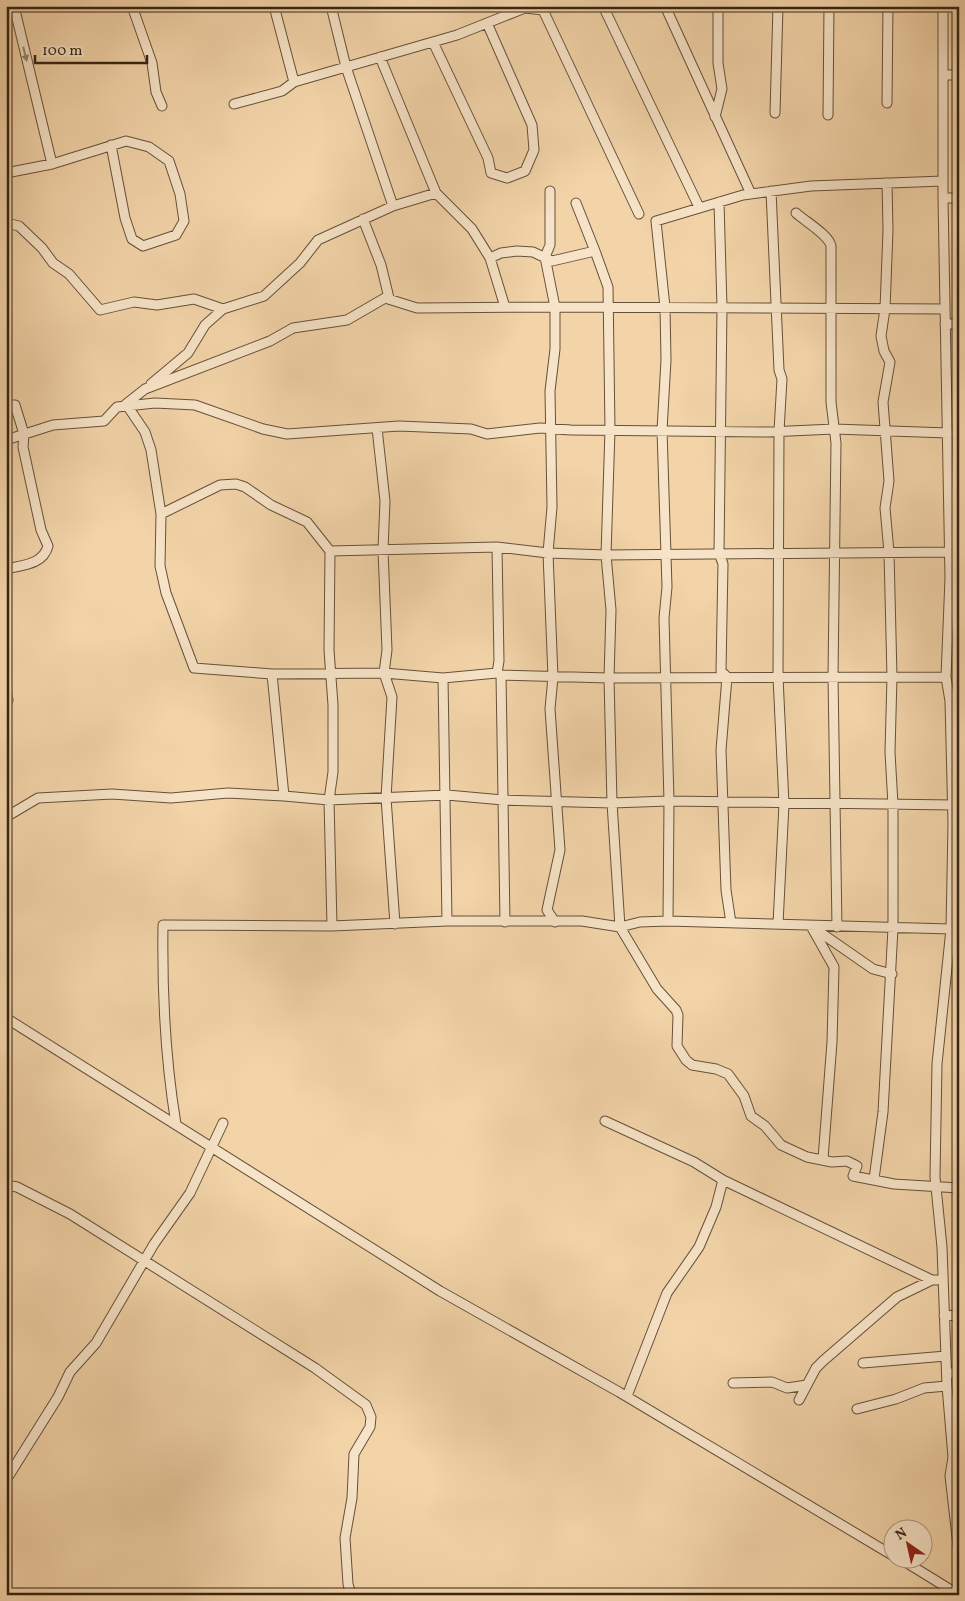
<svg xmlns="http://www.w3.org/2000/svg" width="965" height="1601" font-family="Vollkorn,serif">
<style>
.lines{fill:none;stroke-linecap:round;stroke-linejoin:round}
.street-casing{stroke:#655139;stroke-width:11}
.street{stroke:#f7e3c7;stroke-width:9}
.oneway{fill:#96846e}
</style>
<rect width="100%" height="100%" fill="#f3d4a9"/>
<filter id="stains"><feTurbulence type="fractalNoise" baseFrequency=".004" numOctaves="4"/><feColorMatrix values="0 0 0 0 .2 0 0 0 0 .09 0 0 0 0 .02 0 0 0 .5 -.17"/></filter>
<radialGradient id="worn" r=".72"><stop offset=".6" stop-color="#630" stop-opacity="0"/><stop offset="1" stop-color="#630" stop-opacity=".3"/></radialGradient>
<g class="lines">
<g class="street-casing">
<path id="street" d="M14,6L52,164
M132,6L152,63L156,92L162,106
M274,6L294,82
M331,6L346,67L393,206
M603,6L699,207
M665,6L751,194
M943,6V198L950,578L946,677L950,701L953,823L951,929L937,1064L935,1177L942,1247L947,1386L953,1457L950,1476L959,1554
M543,10L639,214
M433,42L488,158L491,173L507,178L525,171L534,150L532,125L487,23
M380,57L436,193L472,229L490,258L505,307
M943,75H959
M887,103L888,6
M234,104L282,91L294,82L457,35L525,8L543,10L554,6
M775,113L778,6
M828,115L829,6
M715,117L722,89L718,63V6
M6,173L52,164L126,141L149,147L169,161L180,194L184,221L176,235L143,246L132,239L125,218L111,145
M771,191L779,370L782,379L779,431L778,677L784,804L778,924
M943,198H959
M719,202L722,307L719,553L723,564L721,671L727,677L721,750L726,890L731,923
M796,213C806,222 829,235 831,246V402L836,443L833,677L837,927
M363,219L381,265L389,298
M6,223L19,226L42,248L53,263L69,274L100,310L134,302L157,305L194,299L223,309
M595,251L608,287L610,430L606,555L611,610L609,678L612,803L620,927L640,922L668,921L951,929L959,934
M490,258L501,253L517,251L533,252L552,261L595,251L576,203
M945,324H959
M151,384L188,353L205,325L223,309L264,296L300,263L318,240L393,206L436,193
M126,404L145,389L270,341L293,328L347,320L385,298L417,308L555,307L545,257L550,245V191
M126,404L145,432L151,450L161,514L160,566L166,593L194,668L272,674L384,673L443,678
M6,405H15L24,434L23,447L41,530L48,546C43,565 22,565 6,569
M377,428L385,501L383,550L387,650L384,673L392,697L386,798L395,924
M6,440L53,425L104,421L117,407L155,403L195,405L263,429L287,434L399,426L471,429L487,434L540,428L571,430L768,432L834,429L948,433
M161,514L220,485L236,484L245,487L271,505L307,522L330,551L497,547L499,661L497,673L443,678L447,921H582L620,927L657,989L676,1010L678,1015L677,1046L686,1060L692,1065L716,1069L728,1074L744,1096L751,1116L765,1126L781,1145L807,1157L832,1162L847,1161L857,1166L853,1176L894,1184L959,1188
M497,547L548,553L606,555L950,552
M497,673L501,675L609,678L946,677
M272,674L284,796L329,800L333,772V705L329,650L330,551
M501,675L505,922
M6,690L8,700L6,701
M6,817L38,798L112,794L171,798L228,793L284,796
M447,921L332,926L329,800L447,795L503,800L612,803L669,801L953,805
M668,921L669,801L664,618L667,587L662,430L666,360L665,307L656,221L743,195L811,186L943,181
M555,922L547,910L560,850L550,709L553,677L548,553L552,507L550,391L555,349V307L945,309
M6,1018L440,1291L619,1392L892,1555
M605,1121L694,1162L723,1180L932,1280
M176,1124C165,1058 162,992 163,925L332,926
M823,1159L832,1042L834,967L811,926L873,969L892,974
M874,1179L883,1112L893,928V805L890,752L892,677L889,552L885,508L889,481L883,402L890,362L884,351L881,336L885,309L888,230L887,183
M6,1185L17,1187L70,1214L315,1368L366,1405L371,1417L370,1427L354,1454L352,1498L345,1538L348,1584L351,1595
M944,1316L959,1315
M863,1363L946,1356
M947,1374L959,1372
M733,1383L772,1382L787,1388L807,1385
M627,1396L667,1293L699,1247L716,1207L723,1180
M799,1400L816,1368L823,1361L897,1297L932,1280H937
M857,1409L896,1399L924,1388L947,1386
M6,1480L58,1397L70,1372L96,1343L154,1244L190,1193L223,1123
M899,1558L959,1595"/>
</g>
<use href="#street" class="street"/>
</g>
<defs><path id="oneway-solid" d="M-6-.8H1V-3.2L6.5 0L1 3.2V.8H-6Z" transform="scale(1.25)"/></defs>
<use class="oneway" href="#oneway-solid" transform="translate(25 54) rotate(76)"/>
<rect width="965" height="1601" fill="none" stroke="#f3d4a9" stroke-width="25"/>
<rect x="8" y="8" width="950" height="1586" fill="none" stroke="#362514" stroke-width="2.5"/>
<rect x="12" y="12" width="940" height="1576" fill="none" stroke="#362514"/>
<g transform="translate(908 1544) rotate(326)"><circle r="24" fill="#f7e3c7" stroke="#aa977f"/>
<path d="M0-4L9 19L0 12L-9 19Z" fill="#8f2418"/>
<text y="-8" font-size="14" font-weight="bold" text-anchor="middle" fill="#362514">N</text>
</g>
<path d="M35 55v8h112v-8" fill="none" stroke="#362514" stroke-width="2.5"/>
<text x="42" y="55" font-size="15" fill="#362514" stroke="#f7e3c7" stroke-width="4" paint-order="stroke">100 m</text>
<rect width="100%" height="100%" filter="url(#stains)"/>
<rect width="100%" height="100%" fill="url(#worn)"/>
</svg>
